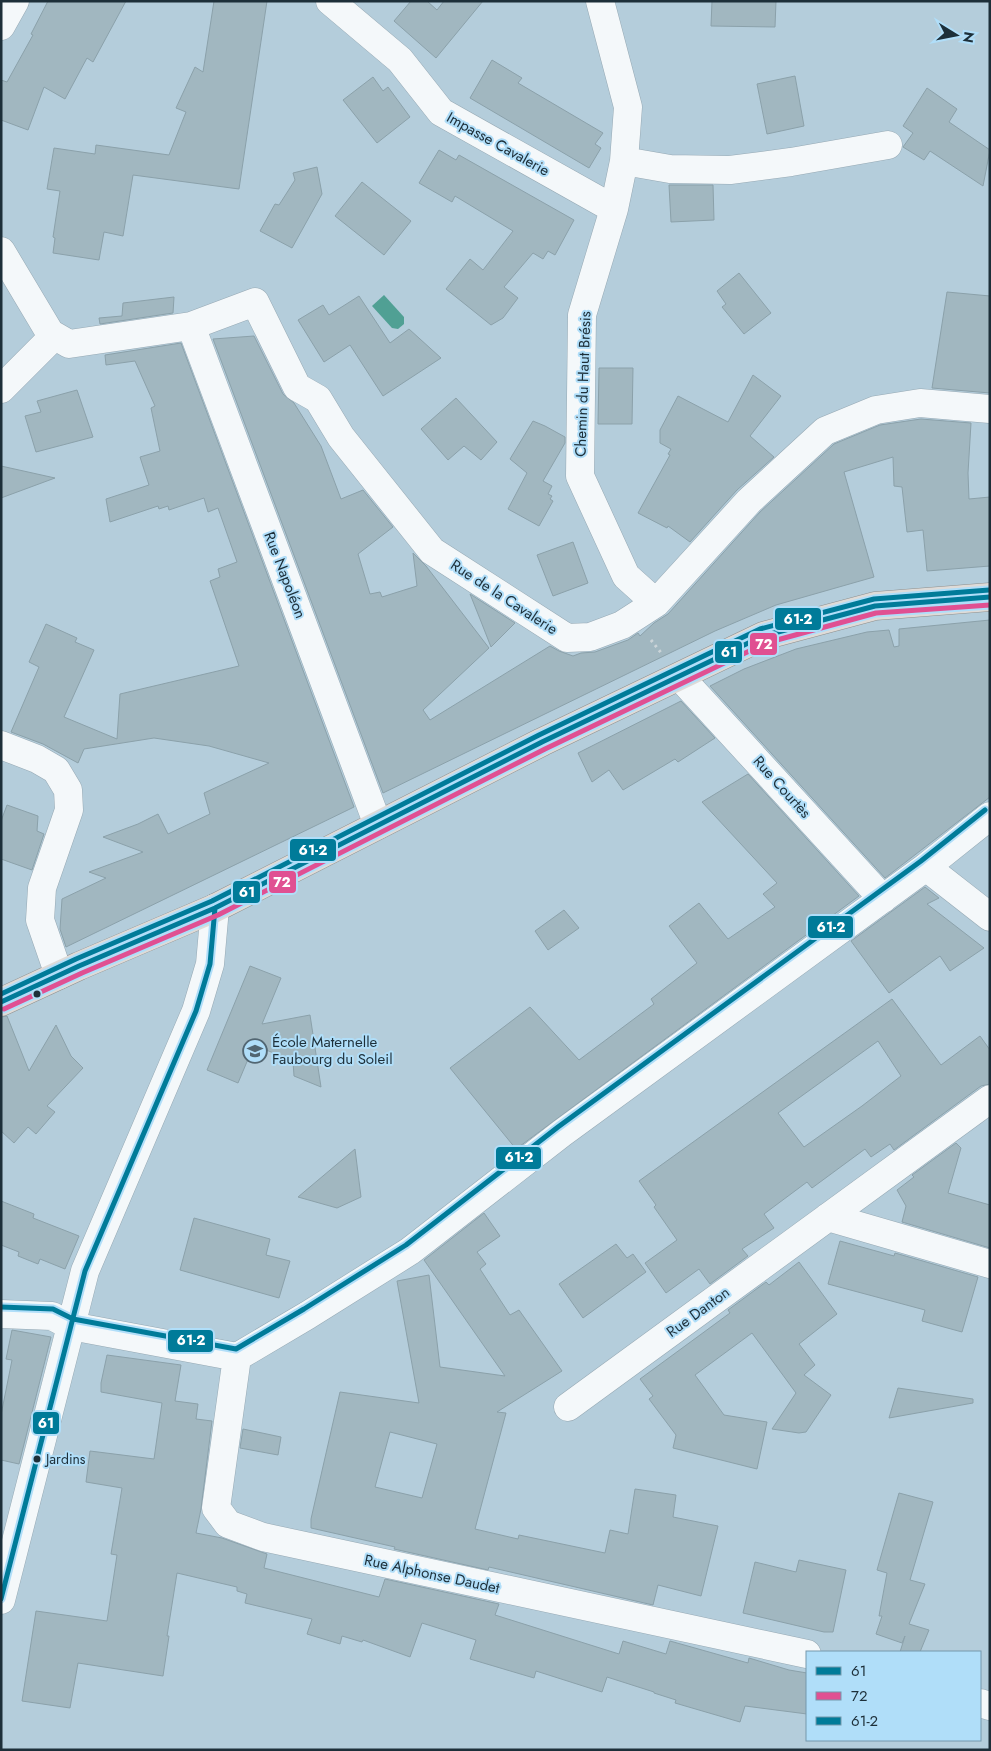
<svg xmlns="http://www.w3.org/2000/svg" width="991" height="1751" font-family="Jost,sans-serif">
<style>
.water{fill:#50a094}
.building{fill:#a1b7c0;stroke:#8ba1aa;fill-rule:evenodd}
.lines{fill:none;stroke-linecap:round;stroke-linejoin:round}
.minor-casing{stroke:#96a9b4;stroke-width:29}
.major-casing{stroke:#8f8f8d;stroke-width:29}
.path{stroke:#ccd5d9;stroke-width:3;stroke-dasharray:2.5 4;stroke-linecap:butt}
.minor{stroke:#f4f8fa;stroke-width:28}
.major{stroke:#dedbd8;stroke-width:28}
.bus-1-casing{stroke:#b0def9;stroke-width:9}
.bus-2-casing{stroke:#b0def9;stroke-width:9}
.bus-3-casing{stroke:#b0def9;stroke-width:9}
.bus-1{stroke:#007b99;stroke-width:5}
.bus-2{stroke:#e05092;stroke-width:5}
.bus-3{stroke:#007b99;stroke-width:5}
.bus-dot{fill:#1d2f39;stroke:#b0def9;stroke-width:2}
.labels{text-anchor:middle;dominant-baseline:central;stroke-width:4;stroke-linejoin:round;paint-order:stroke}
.bus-label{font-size:14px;fill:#1d2f39;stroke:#b0def9;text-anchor:start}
.street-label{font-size:15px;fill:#1d2f39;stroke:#b0def9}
.poi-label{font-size:15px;fill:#1d2f39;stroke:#b0def9;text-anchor:start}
.line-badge{stroke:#b0def9;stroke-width:2}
.badge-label{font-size:14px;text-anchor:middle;font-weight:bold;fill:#fff}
</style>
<rect width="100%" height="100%" fill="#b4cddb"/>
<path class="water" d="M384,295L404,317V324L398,329L392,328L372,306Z"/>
<path class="building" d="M48,1H126L93,62L87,58L65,99L44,87L28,130L1,120V80L7,82L33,35L31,34Z
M214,1H267L239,189L133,175L123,236L104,232L99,260L53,253L55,238L53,237L60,191L47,189L54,148L95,154L96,145L169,155L186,112L176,108L195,67L203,72Z
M411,1H427L437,10L444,1H483L436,58L394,21Z
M712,1H776L775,27L711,26Z
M492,60L522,78L518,83L603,133L595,144L601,148L589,168L470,98Z
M795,76L804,126L767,134L757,84Z
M373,77L383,91L388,87L410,117L377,143L343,100Z
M927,88L957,109L949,122L990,150L983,186L930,151L924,160L903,147L913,133L903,126Z
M439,150L456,160L459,155L574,220L555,255L548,251L543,259L533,253L504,287L518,298L503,318L491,325L446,289L470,259L483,270L513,231L455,196L452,202L419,183Z
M317,167L322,194L292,248L260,231L275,204L279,205L295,180L293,173Z
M362,182L411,221L384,255L335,216Z
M669,185H713L714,220L671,222Z
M739,273L771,313L744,334L722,307L726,304L717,291Z
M947,292L990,296V393L932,388Z
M359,296L390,343L409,329L441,358L383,396L350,345L324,362L298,320L323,305L329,315Z
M174,297L173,313L100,324L99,318L122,316L123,303Z
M254,336L283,394L294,403L321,446L341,499L363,490L393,527L358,554L370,594L380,592L382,597L417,586L413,553L426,566L489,648L423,710L430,720L550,646L559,651L573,656L581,653L595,652L628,640L638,633L640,636L654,623L668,614L760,512L834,444L880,425L921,419L971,423L968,473L969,499L990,497V566L927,571L923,530L907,532L902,487L894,486L893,457L844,472L874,577L776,605L715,631L383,793L213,339Z
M181,343L354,807L66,947L60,929L62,899L106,878L89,872L143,852L103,837L138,824L158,814L168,834L210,814L204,793L269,763L209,746L154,738L84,749L78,763L43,744L11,732L39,667L29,662L46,624L77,638L75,642L94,650L64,717L117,739L120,694L239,666L210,581L220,577L218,569L237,562L218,508L208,512L204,498L169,510L168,506L159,509L158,506L110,522L106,499L149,485L140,457L160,451L151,408L155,406L135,361L106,365L105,355Z
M599,368H633L632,424H598Z
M753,375L781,396L750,436L774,457L737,490L690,542L668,526L667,528L638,513L670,455L668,454L671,449L660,443V430L678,396L728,422Z
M77,390L93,437L36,452L25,416L41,412L37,401Z
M456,398L497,442L481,460L464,446L448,460L421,429Z
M533,421L545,426L565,437V443L543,481L552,486L548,494L552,496L550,499L553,501L539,526L508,509L527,473L510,459Z
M1,466L55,478L1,498Z
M573,542L588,583L553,596L537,555Z
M470,594L515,623L491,647L480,619Z
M990,620V797L885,878L710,686L744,669L796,649L867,632L889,630L894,647L899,646V629Z
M681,701L715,738L678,762L675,759L623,790L609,770L592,782L578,753Z
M748,774L859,896L516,1149L450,1068L530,1007L579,1060L654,1004L651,999L697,963L669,926L699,903L728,939L775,907L763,894L777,883L702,802Z
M7,805L38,816L37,831L44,834L32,870L1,859V821Z
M925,887L939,898L927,904L984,948L950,971L940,956L889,993L851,941Z
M564,910L579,928L548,950L535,931Z
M250,966L281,978L262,1024L310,1015L321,1087L294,1076L293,1061L254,1045L238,1083L207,1070Z
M892,999L941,1065L980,1036L990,1050V1084L981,1086L894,1150L890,1144L871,1157L865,1149L812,1188L807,1182L764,1214L774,1228L742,1249L748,1256L710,1284L699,1269L666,1293L645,1263L677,1240L654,1207L656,1205L639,1181ZM878,1041L901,1076L862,1106L804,1147L778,1113Z
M7,1016L29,1071L56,1025L71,1056L83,1068L47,1106L55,1112L36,1134L28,1127L14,1143L1,1131V1017Z
M956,1143L961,1148L948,1193L990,1205V1248L902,1222L906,1206L897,1190L914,1177L912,1175Z
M355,1149L361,1197L337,1208L298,1197Z
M1,1201L34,1214L33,1218L79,1236L65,1269L40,1259L38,1264L18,1256L19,1252L1,1245Z
M484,1213L500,1236L477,1252L486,1264L480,1269L510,1315L519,1310L562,1371L497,1412L506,1413L475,1529L518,1539L519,1535L605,1553L610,1530L628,1534L635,1489L676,1495L673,1517L718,1526L701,1596L658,1585L653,1605L489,1567L488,1570L394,1549L395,1547L311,1528V1519L340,1392L419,1403L397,1281L429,1275L440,1367L505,1376L424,1260ZM390,1432L437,1444L422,1498L375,1487Z
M194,1218L270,1239L266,1255L290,1261L279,1298L180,1270Z
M840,1241L894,1256L895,1253L978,1277L962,1332L922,1321L925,1310L828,1284Z
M616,1244L627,1258L633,1254L646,1272L583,1318L559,1284Z
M799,1262L837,1314L799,1344L815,1365L804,1375L831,1395L806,1432L799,1433L772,1429L796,1393L752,1333L695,1375L724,1415L767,1422L757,1469L673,1448L676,1435L649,1399L653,1396L640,1379L730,1313L728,1310L766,1282L769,1285Z
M12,1330L51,1337L19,1464L1,1460V1415L12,1360L6,1359Z
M107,1355L181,1365L175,1401L198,1404L196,1419L212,1421L201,1509L196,1533L222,1538L267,1554L264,1568L379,1597L385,1579L499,1604L495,1615L619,1654L623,1641L666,1654L670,1641L748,1663L749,1658L789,1670L807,1673V1714L745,1706L740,1722L675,1703L676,1700L654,1693V1692L607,1677L602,1692L536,1671L534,1678L470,1659L476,1640L422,1623L410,1657L363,1640L362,1642L342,1636L340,1644L307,1634L312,1619L245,1603L247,1594L237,1591V1587L177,1573L167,1636H169L163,1676L78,1663L70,1708L22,1701L36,1611L107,1621L117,1555L111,1554L122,1488L86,1482L90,1451L154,1459L162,1403L101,1392V1383Z
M898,1388L973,1399V1403L889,1418Z
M243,1429L281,1437L278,1455L240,1448Z
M899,1493L933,1502L910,1580L925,1584L909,1624L929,1630L920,1652H900L905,1636L902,1643L876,1634L882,1616H879L887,1573L877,1570Z
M799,1560L846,1570L833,1632H824L743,1613L755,1562L796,1572Z"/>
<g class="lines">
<g class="minor-casing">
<path id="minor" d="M330,1L400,60L441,112L614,209
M600,1L628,107L624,161L614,209L582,315L580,476L626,576L656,603
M1,26L15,1
M624,161L670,169L730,170L791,162L888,145
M1,251L50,333L69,344L191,326L255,302L297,387L318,399L341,437L432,551L567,638L590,637L622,625L656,603L749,501L825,431L876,410L920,403L990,409
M191,326L378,825
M1,389L54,336
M680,677L883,899
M1,745L37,759L56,770L68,790L69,810L42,888L40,920L59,975
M926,867L990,917
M828,1217L990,1264
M1,1314L52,1316L71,1326L237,1357L308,1315L410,1251L562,1133L926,867L990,816
M237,1357L216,1508L228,1524L263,1537L807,1654
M568,1407L990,1099
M1,1600L85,1271L196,1011L210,964L215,908
M980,1703L990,1706"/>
</g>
<g class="major-casing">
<path id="major" d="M1,1002L79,966L215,908L542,742L763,636L875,606L990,597"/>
</g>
<path class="path" d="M651,640L662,654"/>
<use href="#minor" class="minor"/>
<use href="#major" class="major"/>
<g class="bus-1-casing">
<path id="bus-1" d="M1,1002L79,966L215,908L542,742L763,636L875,606L990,597
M1,1599L85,1271L196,1011L210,964L215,908"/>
</g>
<g class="bus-2-casing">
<path id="bus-2" d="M4,1009L82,973L218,915L545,749L766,643L876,613L990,605"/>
</g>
<g class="bus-3-casing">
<path id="bus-3" d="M1,994L76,959L212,901L539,735L760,629L874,599L989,590
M1,1307L53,1309L73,1319L236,1349L304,1309L406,1245L558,1127L921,861L985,810"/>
</g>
<use href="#bus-1" class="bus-1"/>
<use href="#bus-2" class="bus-2"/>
<use href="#bus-3" class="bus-3"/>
</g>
<defs>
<g id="school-ring" transform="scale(1.25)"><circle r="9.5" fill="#b0def9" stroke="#526672" stroke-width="1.5"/><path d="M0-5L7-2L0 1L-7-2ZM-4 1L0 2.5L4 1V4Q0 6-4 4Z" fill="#526672"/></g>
</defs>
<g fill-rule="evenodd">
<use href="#school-ring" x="255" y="1051"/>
</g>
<g class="bus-dot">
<circle cx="37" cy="994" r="4.5"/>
<circle cx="37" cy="1459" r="4.5"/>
</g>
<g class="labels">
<g class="bus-label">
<text x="46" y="1459">Jardins</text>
</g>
<g class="street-label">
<text transform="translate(498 144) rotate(29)">Impasse Cavalerie</text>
<text transform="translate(583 384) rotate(-88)">Chemin du Haut Brésis</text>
<text transform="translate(285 575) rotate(69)">Rue Napoléon</text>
<text transform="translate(504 597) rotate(33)">Rue de la Cavalerie</text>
<text transform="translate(782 787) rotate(48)">Rue Courtès</text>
<text transform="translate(698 1312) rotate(-36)">Rue Danton</text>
<text transform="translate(432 1574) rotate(12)">Rue Alphonse Daudet</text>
</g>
<g class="poi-label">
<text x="272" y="1042">École Maternelle<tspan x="272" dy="17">Faubourg du Soleil</tspan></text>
</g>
</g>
<g class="line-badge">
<rect x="774" y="607" width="48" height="24" rx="5" fill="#007b99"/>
<rect x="749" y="632" width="29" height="24" rx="5" fill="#e05092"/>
<rect x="714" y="640" width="29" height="24" rx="5" fill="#007b99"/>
<rect x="289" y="838" width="48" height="24" rx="5" fill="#007b99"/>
<rect x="268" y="870" width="29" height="24" rx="5" fill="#e05092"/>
<rect x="232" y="880" width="29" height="24" rx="5" fill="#007b99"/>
<rect x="807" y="915" width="47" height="24" rx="5" fill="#007b99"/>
<rect x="495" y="1146" width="47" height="24" rx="5" fill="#007b99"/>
<rect x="167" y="1329" width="47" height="24" rx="5" fill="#007b99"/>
<rect x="32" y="1411" width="28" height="24" rx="5" fill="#007b99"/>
</g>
<g class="badge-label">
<text x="798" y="624">61-2</text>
<text x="764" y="649">72</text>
<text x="729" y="657">61</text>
<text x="313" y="855">61-2</text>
<text x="282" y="887">72</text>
<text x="247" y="897">61</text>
<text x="831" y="932">61-2</text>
<text x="519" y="1162">61-2</text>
<text x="191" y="1345">61-2</text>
<text x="46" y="1428">61</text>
</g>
<rect width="991" height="1751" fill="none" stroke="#1d2f39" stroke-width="5"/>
<rect x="806" y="1651" width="175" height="90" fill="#b0def9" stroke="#7598ac"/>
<rect x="816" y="1667" width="25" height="8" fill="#007b99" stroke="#7598ac"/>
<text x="851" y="1676" font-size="15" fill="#1d2f39">61</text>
<rect x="816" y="1692" width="25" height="8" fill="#e05092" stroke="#7598ac"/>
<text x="851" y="1701" font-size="15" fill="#1d2f39">72</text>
<rect x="816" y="1717" width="25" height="8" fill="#007b99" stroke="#7598ac"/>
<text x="851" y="1726" font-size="15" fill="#1d2f39">61-2</text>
<g transform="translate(956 35) rotate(100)" stroke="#b0def9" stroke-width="4" paint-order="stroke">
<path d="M0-4L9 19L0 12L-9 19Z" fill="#1d2f39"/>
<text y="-8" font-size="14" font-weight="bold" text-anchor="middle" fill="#1d2f39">N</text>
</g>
</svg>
